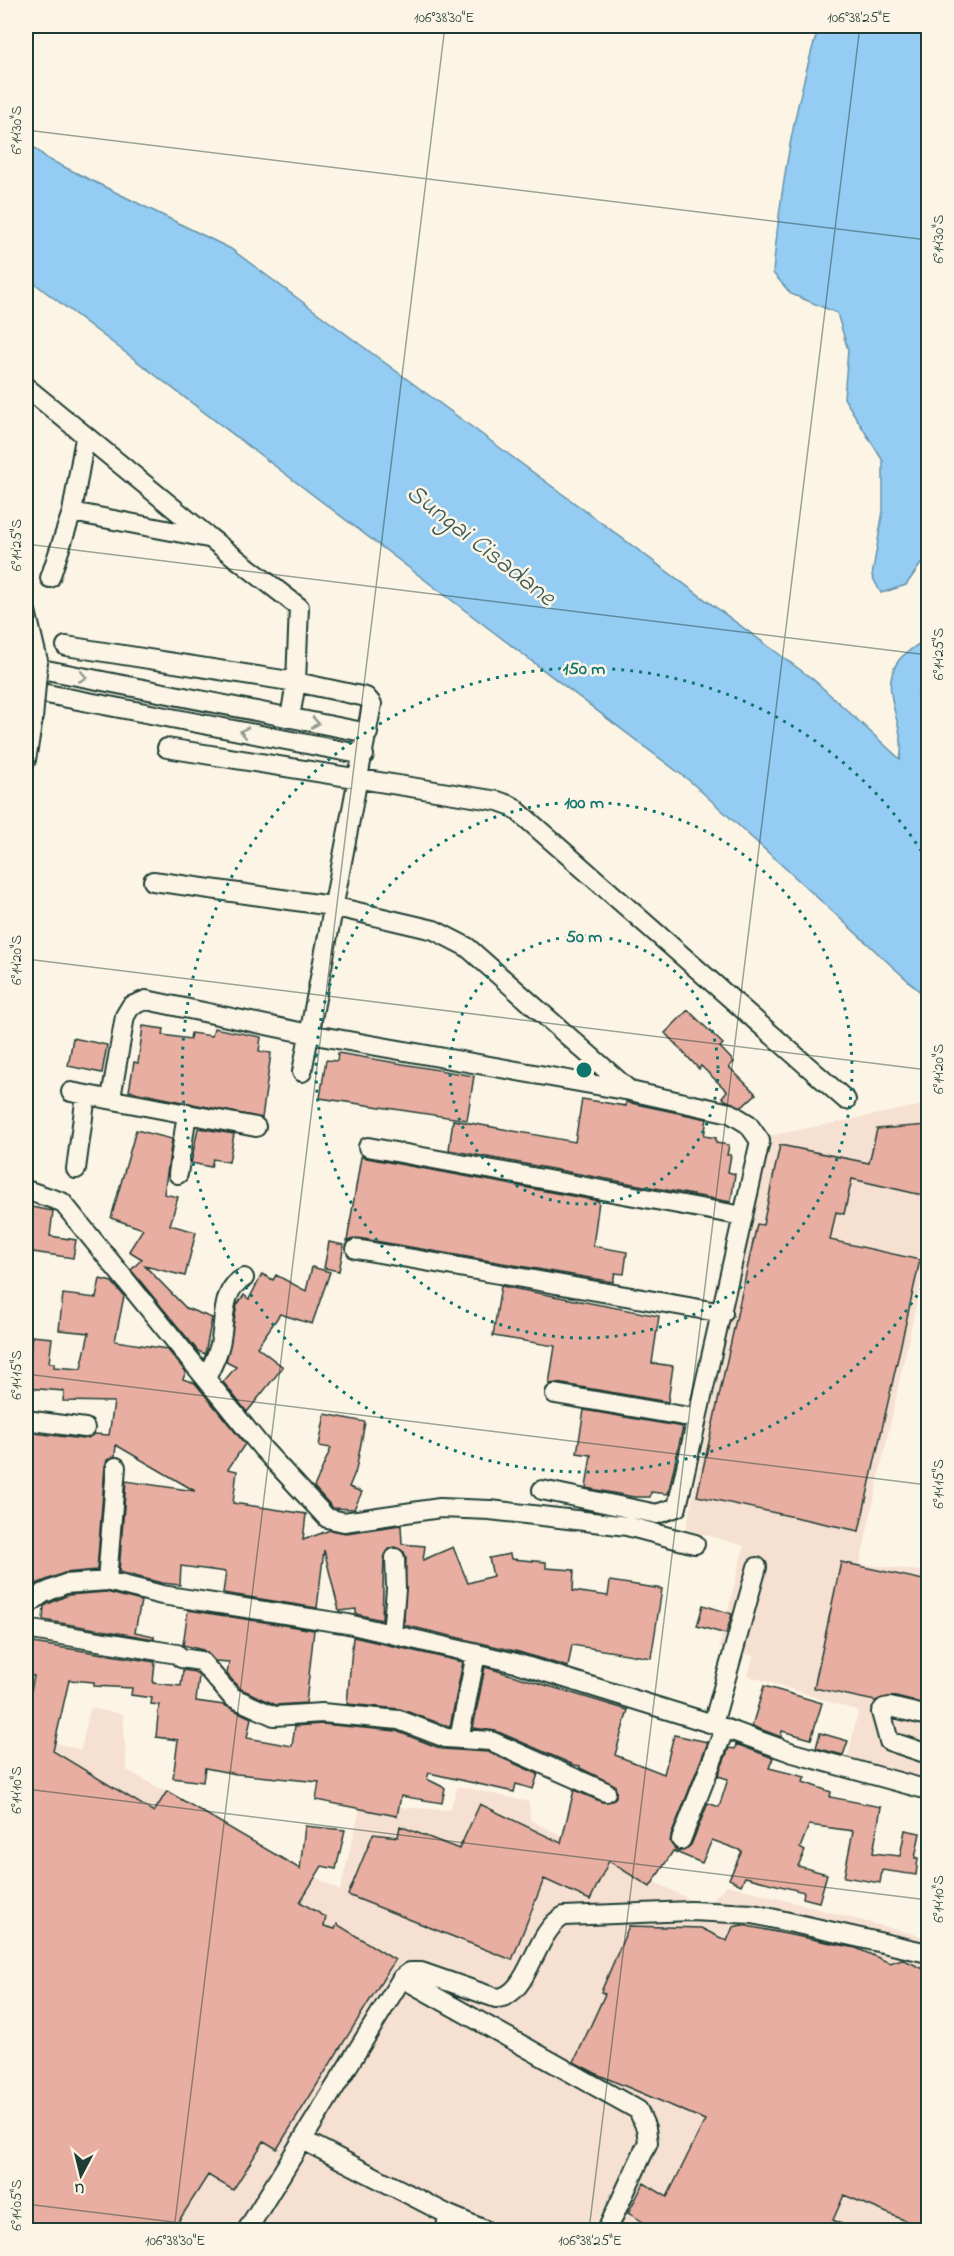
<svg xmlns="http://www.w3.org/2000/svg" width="954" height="2256" font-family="'Indie Flower',sans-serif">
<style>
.built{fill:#f6e0d1}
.water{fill:#95ccf4;stroke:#6693a7;stroke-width:1.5}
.building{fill:#e8aea2;stroke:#1f3d34;stroke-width:1.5}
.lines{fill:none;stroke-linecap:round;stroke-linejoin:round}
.minor-casing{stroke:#1f3d34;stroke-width:22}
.minor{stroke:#fcf5e5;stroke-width:18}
.minor-bridge-casing{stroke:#1f3d34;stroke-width:22;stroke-linecap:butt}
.minor-bridge{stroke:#fcf5e5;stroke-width:18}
.oneway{stroke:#8e998c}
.ticks{fill:none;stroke:#1f3d34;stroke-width:1.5;stroke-opacity:0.45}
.ring{fill:none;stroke:#0f766e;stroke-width:3;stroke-dasharray:3 6}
.labels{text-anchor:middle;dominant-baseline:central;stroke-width:5;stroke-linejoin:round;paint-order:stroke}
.water-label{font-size:26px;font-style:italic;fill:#375a5a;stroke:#fcf5e5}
.centre{fill:#0f766e;stroke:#fcf5e5;stroke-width:3}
.ring-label{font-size:18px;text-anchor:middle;font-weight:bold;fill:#0f766e;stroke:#fcf5e5;stroke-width:5;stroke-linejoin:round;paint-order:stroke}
.neatline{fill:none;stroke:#1f3d34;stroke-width:2}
.ticks-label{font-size:15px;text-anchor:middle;fill:#1f3d34}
</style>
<rect width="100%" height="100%" fill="#fcf5e5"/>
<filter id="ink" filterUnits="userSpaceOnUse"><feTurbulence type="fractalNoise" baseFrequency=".0167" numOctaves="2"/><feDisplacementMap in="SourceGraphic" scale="12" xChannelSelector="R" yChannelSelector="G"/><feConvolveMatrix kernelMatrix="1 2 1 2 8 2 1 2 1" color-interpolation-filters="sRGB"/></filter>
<g filter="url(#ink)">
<path class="built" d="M928,1104V1249L860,1564L928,1572V1785L847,1761L858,1711L747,1675L754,1656L719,1647L744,1546L686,1529L769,1136Z
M90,1708L123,1714L127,1770L340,1891L361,1805L450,1810L458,1786L529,1802L530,1820L705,1907L727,1885L928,1938V2230H26V1734L81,1750Z"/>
<path class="water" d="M819,26H928V554L906,585L881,593L872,576L883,511V461L844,398L848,350L837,313L791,294L773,273C780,191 795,103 819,26Z
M26,141L48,159L231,249L814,680L900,759C908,726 876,691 899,660C906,651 920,644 928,637V672L918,693L921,719L927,735L928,775V999L691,782L26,277Z"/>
<path class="building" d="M688,1010L723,1044L720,1047L734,1062L729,1067L756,1094L742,1107L725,1100L722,1097L727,1091L701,1066L699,1069L665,1033Z
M143,1026L164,1029L163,1035L190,1039L191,1033L212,1036L214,1028L261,1037L259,1051L271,1053L262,1118L129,1091L134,1062L138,1063Z
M73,1038L107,1045L102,1073L68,1066Z
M338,1053L474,1076L467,1120L320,1098L326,1060L337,1061Z
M582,1099L626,1106V1102L707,1119L704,1136L716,1138V1143L729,1145L727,1155H731L728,1172L735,1174L731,1202L449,1150L453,1120L575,1142Z
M928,1125V1169L922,1195L852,1179L844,1214L836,1212L830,1240L920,1260L859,1531L697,1496L757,1224L763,1225L780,1145L869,1163L877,1129Z
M198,1128L234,1134L229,1162L213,1159L211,1167L191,1163Z
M136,1130L172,1139L164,1194L178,1197L170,1225L196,1232L185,1276L145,1266L186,1308L212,1318L205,1354L198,1351L131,1270L142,1259L129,1251L143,1229L111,1218Z
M361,1157L599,1201L593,1246L627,1252L624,1274L615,1273L613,1282L358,1238L347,1241Z
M26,1206L53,1211L50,1236L76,1240L73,1258L26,1251Z
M329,1242L344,1245L339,1271L324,1268Z
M312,1267L330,1272L312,1324L280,1314L257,1347L283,1367L247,1412L223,1382L236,1367L226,1362L237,1305L244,1295L249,1299L262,1274L273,1280L276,1275L306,1291Z
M100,1279L112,1282L124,1296L115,1341L167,1349L186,1372L183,1379L195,1383L245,1444L228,1469L237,1471L233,1503L306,1514L303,1540L330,1530L346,1533L401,1525L402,1544L425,1546L423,1560L453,1547L468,1583L493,1576L489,1558L510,1554L511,1559L546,1562V1568L574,1570L573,1591L608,1596L610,1581L662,1589L651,1658L572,1645L568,1667L519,1652L404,1625L406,1558L404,1552L395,1547L389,1549L384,1558L382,1620L356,1614V1609L339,1611L324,1550L317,1608L223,1593L226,1572L181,1566L180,1585L162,1583L119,1572L126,1481L195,1491L116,1445L115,1456L107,1460L105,1466L97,1570L64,1573L31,1586L29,1553L26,1552V1432L83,1439L94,1434L109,1435L114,1402L63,1401L64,1391L27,1388L32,1336L52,1338L49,1363H54V1367L81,1369L89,1333L59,1330L63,1294L96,1298Z
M501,1286L659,1316L652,1363L673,1366L668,1402L557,1383L549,1384L555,1346L493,1336Z
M584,1410L683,1427L668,1494L651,1492L650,1497H634L586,1488L591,1455L577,1453Z
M325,1414L365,1422L356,1470L349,1487L362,1492L354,1509L333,1508L314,1487L331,1448L319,1446Z
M841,1562L928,1581V1705L892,1696L875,1701L814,1688Z
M106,1592L141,1601L135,1632L154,1636V1639L43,1620L44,1606L48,1604L68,1595Z
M703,1605L732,1614L726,1634L697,1626Z
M188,1610L314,1630L306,1703L276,1705L239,1688L227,1674L229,1662L215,1661L203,1650L183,1645Z
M353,1637L463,1662L450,1727L400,1709L347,1704Z
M26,1642L155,1662L153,1683L181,1686L183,1670L195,1672L199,1676L196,1701L224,1705L251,1718L247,1738L292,1746L295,1726L322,1724L396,1731L442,1749L488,1752L538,1774L533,1789L516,1784L514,1792L429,1773L427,1779L445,1788L442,1803L401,1796L397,1816L316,1800L319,1782L236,1774L205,1768L203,1782L173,1778L178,1740L156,1737L159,1705L151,1704L152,1698L131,1695L132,1688L94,1686V1682L69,1680L53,1751L154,1812L167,1791L300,1869L305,1826L345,1830L336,1869L322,1866L300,1902L326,1917L324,1926L335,1929L337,1924L395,1960L277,2149L264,2141L233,2190L208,2175L173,2230H26V1715L34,1676L26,1675Z
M485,1667L628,1710L615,1755L664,1774L674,1735L708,1742L671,1836L670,1842L676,1850L683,1851L691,1845L708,1803L719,1807L728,1779L718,1776L729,1748L735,1749L736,1744L773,1758L769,1768L805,1777L803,1782L831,1792L830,1797L881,1807L873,1853L900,1856L905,1830L920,1833L915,1858H918L916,1875L882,1870L880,1883L844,1877L853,1831L809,1825L800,1848L805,1851L798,1866L827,1874L819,1902L803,1898L804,1892L745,1877L741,1885L729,1879L742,1851L712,1840L702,1863L673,1851L650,1887L609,1861L590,1900L544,1879L512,1960L348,1895L373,1834L398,1837L400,1826L459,1849L480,1804L561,1843L574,1790L602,1802L612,1801L616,1797L615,1785L580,1768V1766L574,1765L496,1731L473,1728Z
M764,1686L822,1703L811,1739L782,1731L781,1737L752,1726Z
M820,1733L848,1741L843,1755L816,1748Z
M742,1925L856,1948L890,1963L902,1959L928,1971V2230L844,2195L833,2220L856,2230H656L628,2213L644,2183L667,2197L705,2120L599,2075L574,2062L605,1994L601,1992L629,1926L701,1928L727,1941L733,1927Z"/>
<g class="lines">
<g class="minor-casing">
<path id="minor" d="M26,387L210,538L299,607L296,682L290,718
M72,512L208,538
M50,578L72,512L85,438
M26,611L38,661
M66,646L296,682L366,697L372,704L302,1072
M26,666L368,733
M26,690L364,755
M167,748L498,801L512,806L846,1100
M26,760L33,719
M153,881L332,906L434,930L467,947L629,1090
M71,1092L256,1127
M111,1098L125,1016L131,1006L146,1000L309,1034L630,1091L730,1113L748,1124L760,1141L677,1507L657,1514L542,1490
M368,1147L743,1216
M76,1169L86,1095
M178,1174L187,1113
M26,1190L62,1202L263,1449L327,1518L344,1522L440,1508L490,1510L627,1526L695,1544
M356,1249L723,1313
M206,1379C210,1369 216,1359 219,1348C226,1327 219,1289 244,1278
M555,1394L695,1418
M26,1420L85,1428
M107,1581L116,1467
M26,1606L42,1594L65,1584L107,1581L162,1595L348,1624L516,1663L713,1724L793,1753L928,1790
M26,1629L177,1654L181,1658L201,1661L232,1697L274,1716L322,1713L399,1720L446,1738L491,1741L606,1792
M392,1634L396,1589L395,1558
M928,1716L890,1707L884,1708L881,1712L889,1741L928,1754
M713,1724L757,1567
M459,1739L476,1654
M681,1840L725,1728
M402,1978L638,2110L646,2128L648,2142L607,2230
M303,2140L449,2215L445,2230
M449,2215L485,2230
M247,2230L402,1978L410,1972H421L496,1998C530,1997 533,1932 564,1916L691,1911L753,1914L928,1953"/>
</g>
<use href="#minor" class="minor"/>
<g class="minor-bridge-casing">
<path id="minor-bridge" d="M33,719L38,661"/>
</g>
<use href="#minor-bridge" class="minor-bridge"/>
</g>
<defs><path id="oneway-chevron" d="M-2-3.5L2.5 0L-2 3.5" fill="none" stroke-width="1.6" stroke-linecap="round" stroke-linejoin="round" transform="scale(1.5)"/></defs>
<g class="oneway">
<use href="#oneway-chevron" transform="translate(83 677) rotate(11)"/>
<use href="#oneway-chevron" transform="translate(315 723) rotate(10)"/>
<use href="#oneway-chevron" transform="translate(244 732) rotate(-169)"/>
</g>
</g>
<path class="ticks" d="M26,56L29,26M26,130L928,240M26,544L928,655M26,959L928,1070M26,1374L928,1485M26,1789L928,1900M26,2204L239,2230M174,2230L445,26M589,2230L860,26"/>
<g class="ring">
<circle cx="584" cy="1070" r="134"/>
<circle cx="584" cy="1070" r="268"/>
<path d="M927 1280A402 402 0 1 1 927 860"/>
</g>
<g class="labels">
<g class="water-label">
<text transform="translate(480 546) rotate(38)">Sungai Cisadane</text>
</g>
</g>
<circle cx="584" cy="1070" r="9" class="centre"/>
<g class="ring-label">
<text x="584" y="674">150 m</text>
<text x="584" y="808">100 m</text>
<text x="584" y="942">50 m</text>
</g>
<rect width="954" height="2256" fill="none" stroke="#fcf5e5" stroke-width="66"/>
<g transform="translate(81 2175) rotate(187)" stroke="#fcf5e5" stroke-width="4.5" paint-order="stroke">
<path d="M0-4.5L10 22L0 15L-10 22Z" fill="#1f3d34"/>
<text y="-9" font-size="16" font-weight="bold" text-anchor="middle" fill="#1f3d34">U</text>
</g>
<rect x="33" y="33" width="888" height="2190" class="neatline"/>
<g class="ticks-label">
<text x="444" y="22">106°38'30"E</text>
<text x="859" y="22">106°38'25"E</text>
<text transform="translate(16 130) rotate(-90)" y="5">6°14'30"S</text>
<text transform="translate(938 239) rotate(-90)" y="5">6°14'30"S</text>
<text transform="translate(16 545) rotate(-90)" y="5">6°14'25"S</text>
<text transform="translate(938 654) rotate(-90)" y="5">6°14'25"S</text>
<text transform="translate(16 960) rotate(-90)" y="5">6°14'20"S</text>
<text transform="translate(938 1069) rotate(-90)" y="5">6°14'20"S</text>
<text transform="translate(16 1375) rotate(-90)" y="5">6°14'15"S</text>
<text transform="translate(938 1484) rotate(-90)" y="5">6°14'15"S</text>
<text transform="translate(16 1790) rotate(-90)" y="5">6°14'10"S</text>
<text transform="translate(938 1899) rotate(-90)" y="5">6°14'10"S</text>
<text transform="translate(16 2205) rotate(-90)" y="5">6°14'05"S</text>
<text x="175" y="2245">106°38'30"E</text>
<text x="590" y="2245">106°38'25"E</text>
</g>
</svg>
